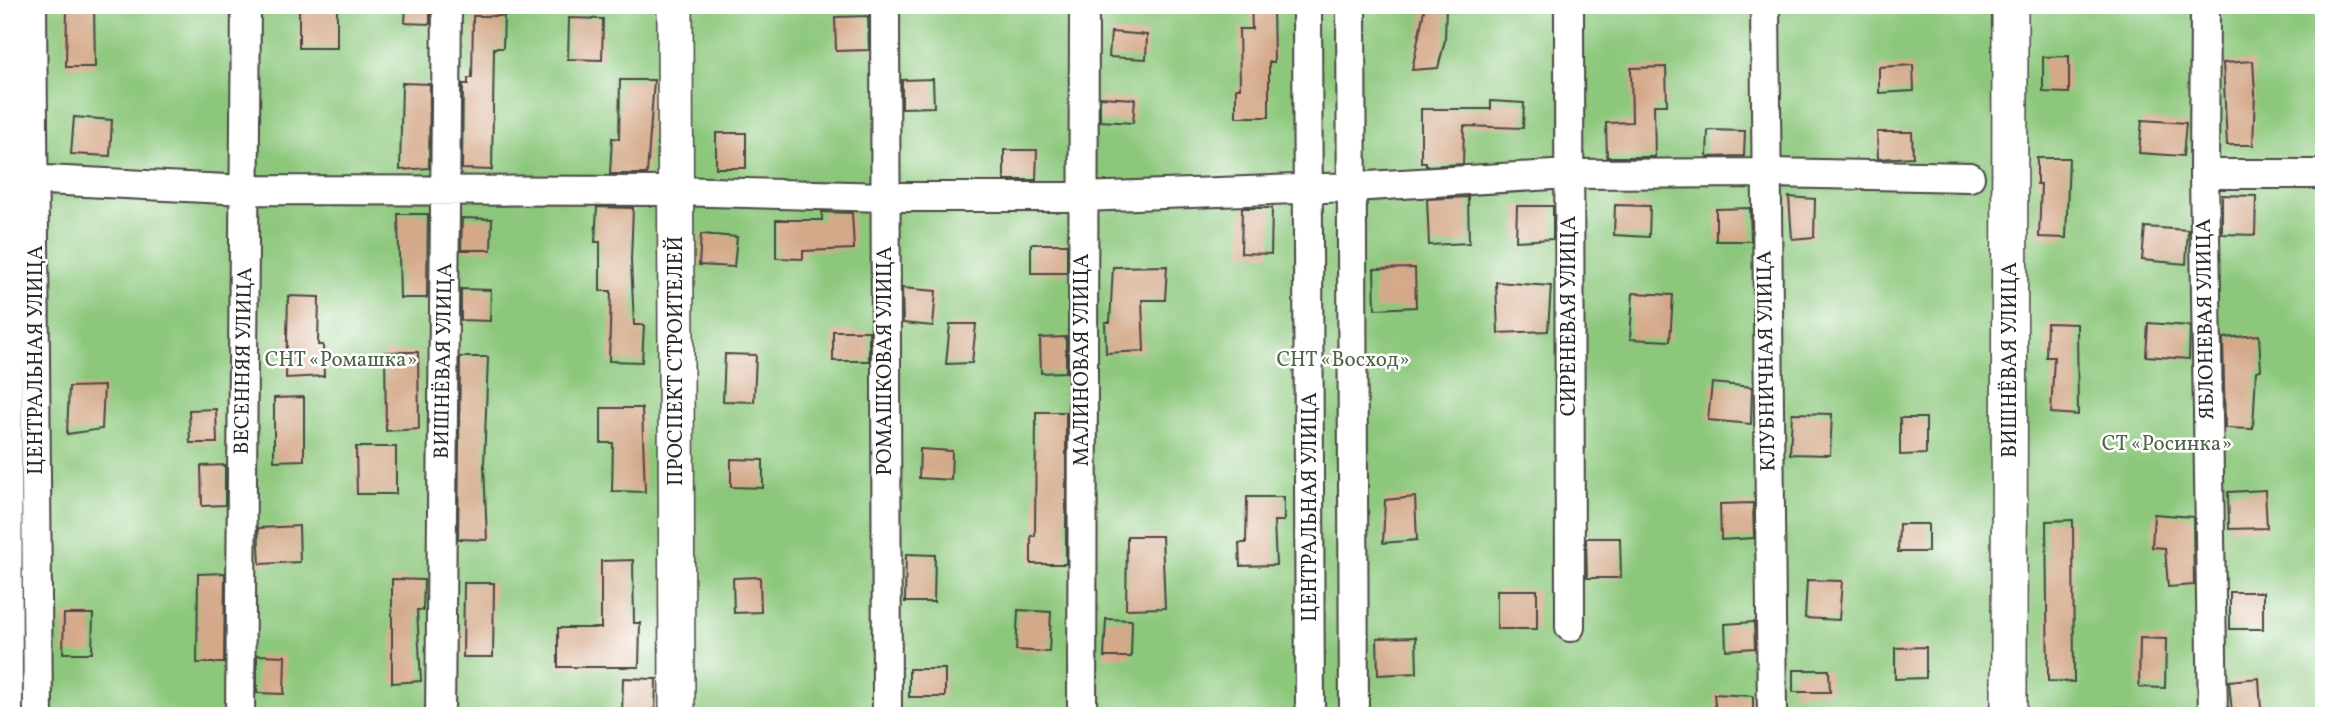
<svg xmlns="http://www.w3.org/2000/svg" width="2329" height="721" font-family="Vollkorn,serif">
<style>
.green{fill:#8cc77b;stroke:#5c7953;stroke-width:2}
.building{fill:#d4a989}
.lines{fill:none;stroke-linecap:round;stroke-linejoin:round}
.minor-casing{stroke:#494743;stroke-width:32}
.tertiary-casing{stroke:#494743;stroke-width:38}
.minor{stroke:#fff;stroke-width:28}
.tertiary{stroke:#fff;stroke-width:35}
.labels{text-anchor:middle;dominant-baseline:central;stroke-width:5;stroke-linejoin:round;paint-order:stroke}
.street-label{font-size:21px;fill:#2b2b2b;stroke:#fff}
.park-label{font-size:21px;fill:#4d6247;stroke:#fff}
</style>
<rect width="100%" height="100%" fill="#fff"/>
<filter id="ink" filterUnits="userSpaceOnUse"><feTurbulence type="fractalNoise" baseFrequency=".0143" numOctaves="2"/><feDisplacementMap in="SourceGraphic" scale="14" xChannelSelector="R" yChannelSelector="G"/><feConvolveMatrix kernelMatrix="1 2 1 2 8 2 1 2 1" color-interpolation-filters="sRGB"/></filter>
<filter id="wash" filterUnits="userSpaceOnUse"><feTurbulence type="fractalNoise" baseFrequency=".00686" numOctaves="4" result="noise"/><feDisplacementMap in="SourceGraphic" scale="28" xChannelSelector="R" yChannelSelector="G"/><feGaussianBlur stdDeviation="1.57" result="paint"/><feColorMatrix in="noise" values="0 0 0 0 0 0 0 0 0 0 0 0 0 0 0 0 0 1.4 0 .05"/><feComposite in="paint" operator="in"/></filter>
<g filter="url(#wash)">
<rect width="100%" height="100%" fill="#f6e3cc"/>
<path class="green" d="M5,5H2324V716H5Z"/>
<g id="blocks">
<path class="building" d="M67,5H94L95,67H66Z
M299,5H337V48H299Z
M406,5H430V24L405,23Z
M1251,5H1273L1274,62H1269V117H1236V88H1240L1239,29H1252Z
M1425,5H1446L1445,40L1438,68L1412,70Z
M473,16H504L503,48H494L492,170L462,169L463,84H468V78H472Z
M868,16L869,50L836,51L835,17Z
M569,18L603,19L602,60L568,59Z
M1111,32L1147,35L1146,59L1109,57Z
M2069,56V93L2043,92V57Z
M2253,61L2255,93L2253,145H2227L2223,63Z
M1913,65L1914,91L1879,93V67Z
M1666,67L1667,105H1654L1655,157H1607L1606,123L1632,122L1631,68Z
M933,79L934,107L902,108V80Z
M620,80H654L647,174H610L612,138L619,139Z
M402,83L430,84L429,168L400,170Z
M1100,97L1135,99L1133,123L1100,121Z
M1491,101L1524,103L1523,128L1464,126L1463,164L1426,166V162H1421V109H1491Z
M74,117L112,120L110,156L71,154Z
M2142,120L2186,123L2183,156L2139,153Z
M1708,130L1745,131L1744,156L1707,157Z
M1877,132H1912L1913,157L1878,159Z
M716,133H746V168H716Z
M1004,150H1037L1036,180H1004Z
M2037,158H2069L2066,238L2039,237L2041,184H2037Z
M2222,195L2256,196L2255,235L2222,234Z
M1468,197L1469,243L1429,245L1427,199Z
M1789,197L1815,199L1814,237L1792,239Z
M1615,205L1650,206L1649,237L1614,235Z
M1517,206H1553V239L1516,241Z
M597,207L633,208L631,260L634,325H644L642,362L609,361L611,291H600V242H595Z
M1242,208H1272L1271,254L1241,253Z
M1750,208L1751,241H1716V209Z
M822,212L852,213L854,249L803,251V259L776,258V220H822Z
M398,214H428L427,298H400Z
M462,218L492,219L491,250H461Z
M2145,227L2188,230L2186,264L2142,260Z
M701,234L737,237L734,267L699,265Z
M1031,244H1067V273H1031Z
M1167,266L1165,300H1142L1144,351L1106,353L1105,322H1110L1113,267Z
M1415,268L1416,307L1375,309L1374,269Z
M1496,282L1551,286L1548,331L1498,333Z
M902,288L936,291L933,326L903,323Z
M461,289L491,290L490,321L461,320Z
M1633,293L1673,295L1670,341L1630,339Z
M288,296L319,297L318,345H323L324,376L286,378Z
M2047,323L2077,324L2078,415L2051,413L2054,357H2046Z
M2148,323L2190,326L2189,359L2146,356Z
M950,324H976L972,363L946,364Z
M833,331H869V361H833Z
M2259,335L2261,370L2256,371L2253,429L2225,428L2223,338Z
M1066,337V372L1041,373L1040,338Z
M385,352H418L419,429L386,431Z
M725,354L756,355L754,402L723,401Z
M460,357H488L484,465L487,540L458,539Z
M1712,383L1752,387L1751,424L1708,420Z
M104,386L102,429L67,434L69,387Z
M304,397V460L274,461V398Z
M601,408H642L645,492L612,491L613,443H601Z
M216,409L217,443H190L189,410Z
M1036,412H1066V564H1031V536H1035Z
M1792,413L1832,414L1830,455L1790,454Z
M1900,418H1926V454L1900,455Z
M356,447H396V494H357Z
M920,449L952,451L951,480L919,478Z
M731,459L763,460V488L731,487Z
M225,465V505L202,506L201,466Z
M2265,490L2267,528L2229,529L2228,492Z
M1247,497H1284V521H1274L1276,565L1240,566L1239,543H1246Z
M1415,497L1417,540L1383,543L1385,500Z
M1753,503L1754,538L1721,540L1720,504Z
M2154,514L2193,517L2194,585L2168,587L2165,548L2152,547Z
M2073,520L2074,682L2048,681L2046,521Z
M1899,524H1928V552H1898Z
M299,526L300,562L260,564L258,528Z
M1127,536H1162L1165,608L1126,609Z
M1586,538H1620L1621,578H1587Z
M906,554L935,555L934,602H905Z
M633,560L634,623H640L639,667H558V628H601V561Z
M225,573L224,663H197L198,574Z
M760,577L761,612L734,613L733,578Z
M392,579L424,580L423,610H417L421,681L392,683Z
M1807,580L1842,581L1839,620L1805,618Z
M464,583H494L493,657H463Z
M1497,590H1537V629H1497Z
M2230,592H2263V629H2230Z
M1018,610L1051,612L1049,652L1016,650Z
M64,614H93L92,653H63Z
M1106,619L1132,620L1131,657H1104Z
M1754,622L1755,648L1726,650L1725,624Z
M1416,637L1417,673L1378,675L1377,638Z
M2140,638L2166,639L2165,688L2139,687Z
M1926,647V678L1895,679V648Z
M257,655L285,656L284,694L257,693Z
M909,669H945V697H909Z
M1793,670H1829L1830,692H1793Z
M623,678L656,679L655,716L622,715Z
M2259,678L2261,710L2232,713L2229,681Z
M1714,694L1753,696V716H1716Z"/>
</g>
</g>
<g filter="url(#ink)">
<use href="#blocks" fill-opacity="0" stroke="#494743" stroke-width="2"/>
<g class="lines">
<g class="minor-casing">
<path id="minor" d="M6,5L8,716
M32,5L38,716
M885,5L887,716
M1307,5L1310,716
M1351,5L1354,716
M1569,5L1570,627
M1765,5L1772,716
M2205,5L2204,174L2213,716
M2204,174H2324
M5,178L246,190L675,191L885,197H1082L1352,187L1569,174L1765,173L1970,177
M240,716L246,5
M440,716L447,5
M1082,716L1084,5"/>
</g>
<g class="tertiary-casing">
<path id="tertiary" d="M675,5L677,716
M2009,716L2010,5"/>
</g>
<use href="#minor" class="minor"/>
<use href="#tertiary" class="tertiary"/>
</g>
</g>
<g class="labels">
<g class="street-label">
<text transform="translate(1569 316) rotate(-90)">СИРЕНЕВАЯ УЛИЦА</text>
<text transform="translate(2206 319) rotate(-91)">ЯБЛОНЕВАЯ УЛИЦА</text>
<text transform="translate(36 360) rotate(-90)">ЦЕНТРАЛЬНАЯ УЛИЦА</text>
<text transform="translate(1082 360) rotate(-90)">МАЛИНОВАЯ УЛИЦА</text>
<text transform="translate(2010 360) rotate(-90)">ВИШНЁВАЯ УЛИЦА</text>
<text transform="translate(244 361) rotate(-89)">ВЕСЕННЯЯ УЛИЦА</text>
<text transform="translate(444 361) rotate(-89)">ВИШНЁВАЯ УЛИЦА</text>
<text transform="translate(676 361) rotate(-90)">ПРОСПЕКТ СТРОИТЕЛЕЙ</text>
<text transform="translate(885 361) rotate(-90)">РОМАШКОВАЯ УЛИЦА</text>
<text transform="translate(1767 361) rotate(-91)">КЛУБНИЧНАЯ УЛИЦА</text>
<text transform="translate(1310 507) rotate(-90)">ЦЕНТРАЛЬНАЯ УЛИЦА</text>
</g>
<g class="park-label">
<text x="341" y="360">СНТ «Ромашка»</text>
<text x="1343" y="360">СНТ «Восход»</text>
<text x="2167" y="444">СТ «Росинка»</text>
</g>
</g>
<rect width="2329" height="721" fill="none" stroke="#fff" stroke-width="28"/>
</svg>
